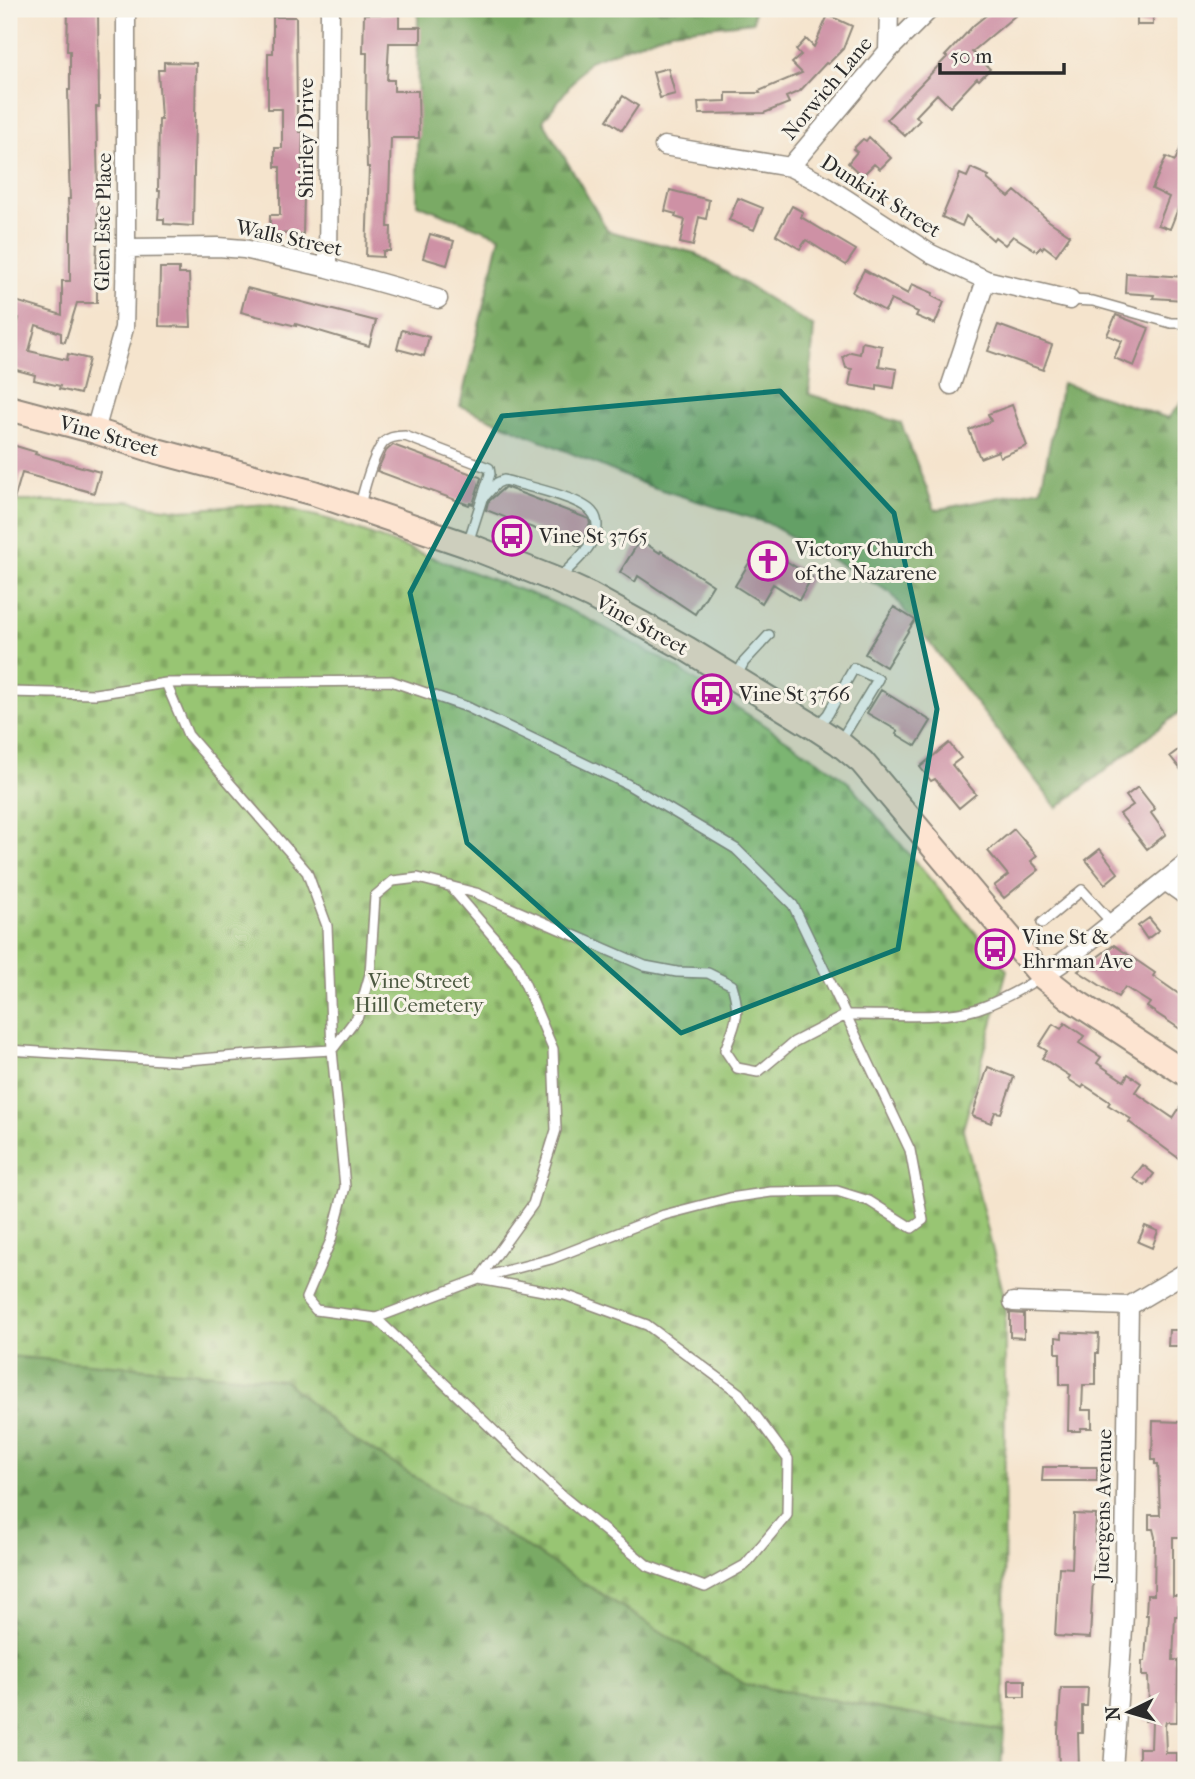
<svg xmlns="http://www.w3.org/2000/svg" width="1195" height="1779" font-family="'IM FELL French Canon',serif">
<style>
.forest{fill:url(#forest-firs);stroke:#526a48;stroke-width:2}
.cemetery{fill:url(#cemetery-stones);stroke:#62784f;stroke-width:2}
.building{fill:#ce91a5}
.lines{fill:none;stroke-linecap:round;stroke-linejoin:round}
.lane-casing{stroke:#90887c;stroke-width:12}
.street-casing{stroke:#90887c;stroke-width:21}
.secondary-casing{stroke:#90887c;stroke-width:28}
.lane{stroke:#fff;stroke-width:9}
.street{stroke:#fff;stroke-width:18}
.secondary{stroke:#fde4d1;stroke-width:24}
.marked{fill:#0f766e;fill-opacity:0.2;stroke:#0f766e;stroke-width:5;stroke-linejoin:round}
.labels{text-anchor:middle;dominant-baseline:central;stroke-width:6;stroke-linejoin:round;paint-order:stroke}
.street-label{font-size:21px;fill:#2b2b2b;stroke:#f7f3e8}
.poi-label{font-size:21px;fill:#2b2b2b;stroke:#f7f3e8;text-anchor:start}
.park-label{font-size:21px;fill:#4c5941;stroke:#f7f3e8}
</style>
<defs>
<pattern id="forest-firs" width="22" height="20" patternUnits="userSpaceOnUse" patternTransform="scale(1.75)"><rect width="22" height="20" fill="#7aaa65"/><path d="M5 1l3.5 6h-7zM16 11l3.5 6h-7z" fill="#648b53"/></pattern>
<pattern id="cemetery-stones" width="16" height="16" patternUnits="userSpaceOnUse" patternTransform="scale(1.75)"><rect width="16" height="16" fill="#98c573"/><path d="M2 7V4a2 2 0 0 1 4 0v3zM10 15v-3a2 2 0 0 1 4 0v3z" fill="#83a964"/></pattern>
</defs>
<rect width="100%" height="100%" fill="#f7f3e8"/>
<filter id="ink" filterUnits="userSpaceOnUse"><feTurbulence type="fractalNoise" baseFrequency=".0143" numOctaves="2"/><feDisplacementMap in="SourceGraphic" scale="14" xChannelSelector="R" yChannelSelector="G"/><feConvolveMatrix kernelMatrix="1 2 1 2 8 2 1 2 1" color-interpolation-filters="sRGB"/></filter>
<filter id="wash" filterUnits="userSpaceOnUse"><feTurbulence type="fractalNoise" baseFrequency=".00686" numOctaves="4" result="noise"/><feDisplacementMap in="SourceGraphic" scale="28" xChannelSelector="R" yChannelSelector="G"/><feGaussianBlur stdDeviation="1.57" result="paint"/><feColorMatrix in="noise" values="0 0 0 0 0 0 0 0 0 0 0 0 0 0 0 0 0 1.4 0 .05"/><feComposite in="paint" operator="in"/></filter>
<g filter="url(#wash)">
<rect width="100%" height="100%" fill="#f5e4cd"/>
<path class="forest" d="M418,9H754L753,22L671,31L589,61L543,121L608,231L695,253L814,327L809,394L901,423L935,510L1041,489L1062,383L1168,418L1186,398V707L1057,808L891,593L767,523L646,485L460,406L500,236L417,204Z
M9,1356L284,1380L345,1433L745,1684L1004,1731L1001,1770H46L27,1765L25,1770H9Z"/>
<path class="cemetery" d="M9,501H130L150,506L181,510L270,504L331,520L545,599L590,620L666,661L828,767L849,783L1007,970L963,1129L1005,1300L1004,1731L745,1684L345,1433L284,1380L9,1356Z"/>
<g id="blocks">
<path class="building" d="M68,9H98L99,107H96L98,189H97L98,227L95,281H97V303H77L65,342L61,341V333L36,325L29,351L67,360L68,354L89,359L80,394L59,389L60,386L34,380L35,375L9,368V358L19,318L9,314V299L62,315V281H70V217H69L68,199H70L69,172H70L68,90H70V51H67Z
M994,9H1023L972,52L990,69L979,80L977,78L950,107L937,94L916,116L920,120L905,136L887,119L947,57L945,56L974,25Z
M1137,9H1153V25H1137Z
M364,14H399V27H421V43H389L387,80H394V91H418L419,138H391L388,227H391L390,251H383V257L366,256L369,167H367L366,131L367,53H363Z
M828,15L852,26L843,49L828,64L826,63L800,91L786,97L789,103L764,113L699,114L698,102L726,101V93H760L759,91L802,73L792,63L801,55L796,50L806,39L814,47Z
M273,17H296L297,118H299V132H303L301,195H304L303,234L270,233V215H280V167H275V148H282V109H268V53H273Z
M164,62L196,63L193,226L164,224V219H158L160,191H158L159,119H161L158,70H164Z
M668,68L675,94L660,98L653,72Z
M623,96L638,106L622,130L607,120Z
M1186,135V203L1181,201L1170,229L1158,225L1169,197L1152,189L1166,157L1175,161Z
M869,137L891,158L880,169L874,164L862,176L848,163L857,152L853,149L863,139L866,141Z
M971,168L989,176L987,179L1009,197L1015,191L1049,221L1070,235L1056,255L1044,246L1042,249L1040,247L1037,251L1013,236L1005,245L995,237L993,240L966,216L962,226L942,217L960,174L967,177Z
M670,190L709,200L706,219L699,217L693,246L680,243L685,220L675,217L676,214L665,211Z
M738,198L763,208L754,230L729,220Z
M792,206L803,212L801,217L856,250L846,265L806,240L800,249L776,235Z
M430,234L454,241L447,265L423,258Z
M160,268H179V274H189L191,327L159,326Z
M864,270L908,294L912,284L933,293L932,296L944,302L935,324L916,316L918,312L891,300L885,311L852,292Z
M1126,273L1185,277L1184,300L1153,298L1154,295L1125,293Z
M247,288L376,321L369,346L296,324V326L241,312Z
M1116,315L1149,328L1134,366L1114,358L1122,341L1107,335Z
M998,325L1052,345L1043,370L988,351Z
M402,330L429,337L424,356L397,349Z
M862,342L882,346L879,366L897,369L894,388L877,385V390L849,385L852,369L846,368L843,357L851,352L860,354Z
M1012,405L1027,446L1000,457L998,451L980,458L969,430L991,421L988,414Z
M9,444L36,452L35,454L100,472L94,493L22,473L12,507H9Z
M393,445L480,477L481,478L473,504L470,503L469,505L377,471L386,451Z
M505,487L589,519L590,524L580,546L486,510L488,502Z
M640,540L660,553L661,551L713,585L695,614L638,576L635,582L620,572Z
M760,545L812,577L799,600L773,584L762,603L735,586Z
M894,607L915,620L886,667L865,654Z
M881,690L931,721L916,746L896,734L898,731L867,713Z
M949,743L961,758L952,765L976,794L959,808L935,779L931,781L920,767Z
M1186,744V776L1170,756Z
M1138,787L1155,809L1151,813L1166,834L1147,849L1120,814L1133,805L1126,796Z
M1014,829L1037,856L1031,861L1039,870L1004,898L994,886L1008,875L988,851Z
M1100,849L1118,873L1105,884L1086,860Z
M1149,918L1159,930L1147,939L1138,926Z
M1114,945L1155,973L1153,976L1186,999V1033L1147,1007L1150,1003L1125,987L1118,997L1078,971Z
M1065,1023L1084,1036L1079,1043L1101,1057L1097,1063L1124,1081L1128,1074L1141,1083L1135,1092L1173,1118L1186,1098V1154L1181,1160L1129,1122L1131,1119L1108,1105L1110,1102L1084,1085L1082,1088L1068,1079L1070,1076L1042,1058L1047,1051L1039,1046L1053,1024L1061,1029Z
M988,1067L1014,1077L1001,1113L995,1112L991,1123L972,1116Z
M1143,1165L1154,1174L1145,1186L1133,1178Z
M1145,1226L1158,1231L1152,1248L1138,1242Z
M1010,1313L1024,1314V1338L1010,1337Z
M1169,1330H1186V1346H1168Z
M1062,1332L1099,1334L1098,1353H1096V1385H1083L1082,1410H1092V1428H1081L1080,1431H1068L1069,1385H1060V1353H1056V1337L1062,1338Z
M1153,1421L1181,1422L1182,1515H1186V1528H1183V1532H1180V1537H1173V1596H1179L1178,1616H1175L1173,1660H1178L1177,1722H1166L1165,1726L1166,1753H1177V1767L1139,1768V1748H1151L1152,1721H1145V1705H1149L1148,1676H1142V1661H1145L1148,1615H1146L1147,1595H1154L1155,1537L1153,1529H1149V1515H1160L1158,1464H1155V1460H1152Z
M1043,1467H1097V1481H1042Z
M1074,1514L1096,1515L1095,1542H1097L1096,1561H1094L1090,1638L1055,1636L1059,1567L1072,1568Z
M1009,1680H1025V1697H1009Z
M1061,1688H1088L1087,1706H1082V1733H1078L1079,1770H1059L1058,1732Z"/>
</g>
</g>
<g filter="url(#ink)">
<use href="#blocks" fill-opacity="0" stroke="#90887c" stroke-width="2"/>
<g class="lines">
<g class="lane-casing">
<path id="lane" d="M1070,300L1093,301L1171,323H1181
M485,496L497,483L504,480C525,486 579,497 592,512C597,517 598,526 596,532C590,551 571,566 558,579
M360,505C364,489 373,454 384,442C389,437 398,436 405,436L489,468L490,474L468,543
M736,677L744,662L769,635
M166,683L188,735L307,872L327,926L332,1050L345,1187L331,1240L306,1298L316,1310L376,1318L560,1494L648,1566L705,1587L745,1565L787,1515L788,1459L739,1393L647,1325L565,1295L479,1279L376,1318
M9,692L95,694L166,683L391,681L467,707L627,784L736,849L793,905L846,1015C885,1014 941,1020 977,1009C1001,1001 1020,990 1041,977
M817,726L828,714L854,668L878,679L841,740
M450,886L516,963L553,1049L556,1130L533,1204L479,1279
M1042,923L1082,890L1112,923
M9,1050L177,1061L260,1054L332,1050L358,1016L370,974L375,896L393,881L418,878L476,893L645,966L677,972L708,973L732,985C741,1014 736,1023 725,1050L737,1068L758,1072L794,1042L846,1015L910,1150L923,1220L912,1228L869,1201L837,1191L771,1192L730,1198L664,1215L551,1259L483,1277"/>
</g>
<g class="street-casing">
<path id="street" d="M888,51L889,9
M664,146L790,167L823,184L931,254L986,280L1070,300
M790,167L888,51L930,9
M126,248L218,247L244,249L328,268L438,299
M328,268L330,9
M951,385L986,280
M95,431L124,328L126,248V9
M1165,881L1186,896
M1042,976L1063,962L1186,864
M1013,1302L1129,1306
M1113,1770L1124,1615L1129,1306L1186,1272"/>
</g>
<g class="secondary-casing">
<path id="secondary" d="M9,408L95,431L157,451L314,493L467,545L556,580L591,596L687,649L816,728L839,743L862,762L1042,976L1070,998L1186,1074"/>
</g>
<use href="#lane" class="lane"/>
<use href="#street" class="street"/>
<use href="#secondary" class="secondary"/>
</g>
</g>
<path class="marked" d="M780,391L894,513L937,709L898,949L681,1033L467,843L410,593L502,416Z"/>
<defs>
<g id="bus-ring" transform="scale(2.0125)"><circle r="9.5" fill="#f7f3e8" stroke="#b5179e" stroke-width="1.5"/><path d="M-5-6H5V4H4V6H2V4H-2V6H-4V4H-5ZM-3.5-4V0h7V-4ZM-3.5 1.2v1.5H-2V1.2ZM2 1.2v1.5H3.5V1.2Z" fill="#b5179e"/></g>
<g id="church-ring" transform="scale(2.0125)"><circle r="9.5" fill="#f7f3e8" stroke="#b5179e" stroke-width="1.5"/><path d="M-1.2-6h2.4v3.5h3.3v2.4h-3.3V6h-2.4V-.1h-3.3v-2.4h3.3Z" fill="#b5179e"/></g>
</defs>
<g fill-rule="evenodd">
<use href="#bus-ring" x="512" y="536"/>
<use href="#church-ring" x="768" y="561"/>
<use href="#bus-ring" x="712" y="694"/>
<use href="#bus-ring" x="995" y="949"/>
</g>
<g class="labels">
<g class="street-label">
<text transform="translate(827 88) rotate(-50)">Norwich Lane</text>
<text transform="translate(306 138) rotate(-90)">Shirley Drive</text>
<text transform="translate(881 196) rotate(32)">Dunkirk Street</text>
<text transform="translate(103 222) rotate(-89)">Glen Este Place</text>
<text transform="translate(289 238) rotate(12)">Walls Street</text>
<text transform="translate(109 436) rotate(16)">Vine Street</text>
<text transform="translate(642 625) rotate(29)">Vine Street</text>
<text transform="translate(1103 1505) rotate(-89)">Juergens Avenue</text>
</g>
<g class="poi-label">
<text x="539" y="536">Vine St 3765</text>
<text x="795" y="549">Victory Church<tspan x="795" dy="24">of the Nazarene</tspan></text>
<text x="739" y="694">Vine St 3766</text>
<text x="1022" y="937">Vine St &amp;<tspan x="1022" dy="24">Ehrman Ave</tspan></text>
</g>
<g class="park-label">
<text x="419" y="981">Vine Street<tspan x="419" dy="24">Hill Cemetery</tspan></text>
</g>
</g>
<rect width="1195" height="1779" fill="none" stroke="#f7f3e8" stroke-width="35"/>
<g transform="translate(1129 1712) rotate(265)" stroke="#f7f3e8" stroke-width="5" paint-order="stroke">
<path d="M0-5L12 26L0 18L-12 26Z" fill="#2b2b2b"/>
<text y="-10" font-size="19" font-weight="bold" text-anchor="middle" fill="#2b2b2b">N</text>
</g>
<path d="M940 63v10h124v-10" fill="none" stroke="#2b2b2b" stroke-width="3.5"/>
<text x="950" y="63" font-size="21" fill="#2b2b2b" stroke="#f7f3e8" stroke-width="5" paint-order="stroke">50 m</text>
</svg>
